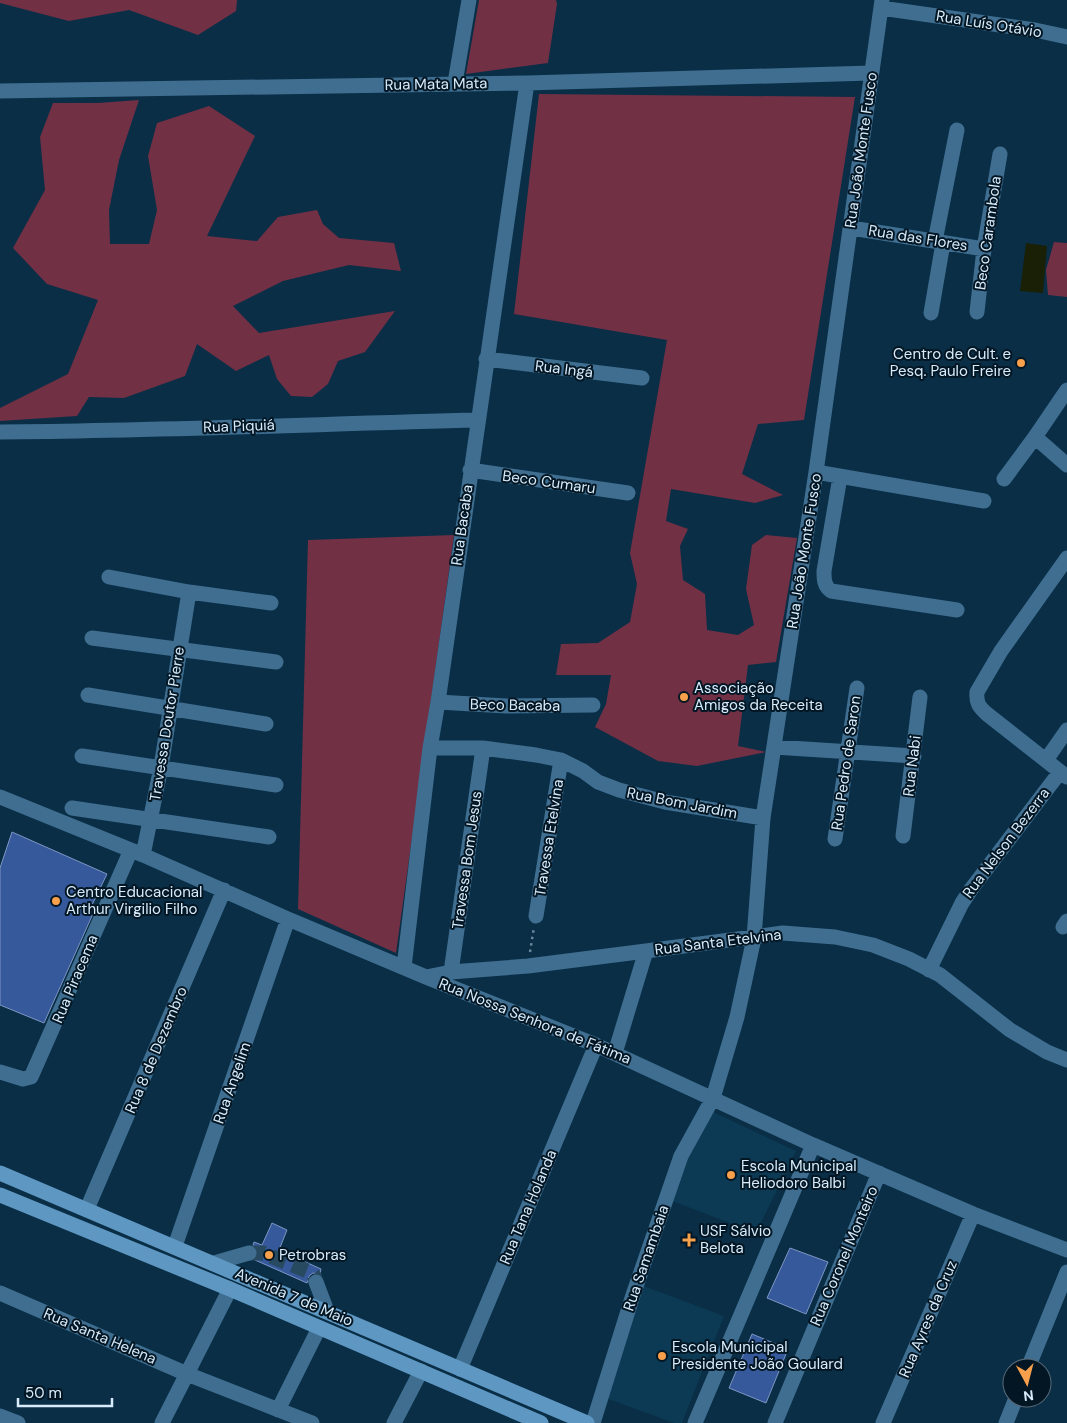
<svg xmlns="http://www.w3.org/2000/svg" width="1067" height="1423" font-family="'DM Sans',sans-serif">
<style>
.built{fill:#0c3953}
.green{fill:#723045}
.water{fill:#192005}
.building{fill:#36599b;stroke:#7d96c4}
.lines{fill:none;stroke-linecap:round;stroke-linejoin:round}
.minor-tunnel{stroke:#284a61;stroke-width:15;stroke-dasharray:15 8;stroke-linecap:butt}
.path{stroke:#6a879b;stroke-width:2.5;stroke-dasharray:2.5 4;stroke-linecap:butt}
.minor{stroke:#3f6e90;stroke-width:15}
.major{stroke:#5e97c2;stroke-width:15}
.poi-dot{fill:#f8a04b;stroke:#031623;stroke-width:2}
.labels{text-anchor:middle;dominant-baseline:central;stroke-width:4;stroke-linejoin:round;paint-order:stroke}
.street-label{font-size:15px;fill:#d7ebfb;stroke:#031623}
.poi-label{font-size:15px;fill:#d7ebfb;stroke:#031623;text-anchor:start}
</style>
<rect width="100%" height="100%" fill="#092e46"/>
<path class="built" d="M707,1109L796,1151L756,1233L667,1199Z
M641,1285L724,1316L682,1423H674L603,1397Z"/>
<path class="green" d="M0,0H237L236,11L198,35L129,10L69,21L0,3Z
M479,0H556L557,4L548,63L466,74Z
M539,94L855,97L804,420L758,424L742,474L783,495L755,503L671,489L666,521L688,529L680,546L683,580L705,594L707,630L738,635L754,625L746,589L752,545L766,535L797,538L776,662L748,665L738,746L766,752L697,766L658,761L595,727L606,704L611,675H556L561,644L598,643L630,622L637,584L630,553L667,340L514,314Z
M139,100L119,160L109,210L110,244H149L157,210L148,156L157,123L209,106L255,136L207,236L257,241L278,217L317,210L323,224L339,238L394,243L401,271L349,265L283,281L233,306L259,333L395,311L365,352L338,361L328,384L312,397L291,396L277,379L269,355L236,371L197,344L185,376L124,398L89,397L77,416L0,421V408L68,374L98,300L47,284L13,248L45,190L40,137L53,103H98Z
M1054,242L1067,243V297L1048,295L1046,270Z
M454,535L396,953L298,909L308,540Z"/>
<path class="water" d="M1026,243L1047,246L1043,293L1020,291Z"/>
<path class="building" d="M12,832L107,874L92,905L96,907L44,1023L0,1005V868Z
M272,1223L287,1230L279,1250L321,1269L320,1274L313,1273L309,1276L307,1283L255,1260L258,1256V1251L253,1245L254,1242L262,1245Z
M790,1248L828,1262L806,1314L767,1298Z
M752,1334L788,1349L766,1403L729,1388Z"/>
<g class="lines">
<path class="minor-tunnel" d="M249,1253H263L310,1272L314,1276L316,1282"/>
<path class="path" d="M530,952L534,927"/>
<path class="minor" d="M881,8L1035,30L1067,37
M455,83L469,0
M0,91L527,83L871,73
M851,228L984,249
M935,241L957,130
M977,312L984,249L1000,154
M931,313L943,243
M486,359L642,378
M0,432C159,431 319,424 478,420
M1035,437L1067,465
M470,470L628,493
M816,472L984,501
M840,477L824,571C824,579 824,586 831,591L957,610
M1004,479L1035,437L1067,390
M1067,558L1001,651L977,692C976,703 979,707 987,714L1067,777
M109,577L189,592L271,603
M92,638L276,662
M88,695L266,724
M438,702L506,706L593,705
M774,747L914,756
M430,748H483L536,755L561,760L583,771L598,782L619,790L665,802L763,818
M82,756L276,785
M1046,760L1067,730
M0,797L143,855L288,919L426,977L596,1045L813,1145L973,1214L1067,1250
M72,808L269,837
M903,836L920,697
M835,839L857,688
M143,855L161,767L189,592
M536,916L561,760
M1063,927L1067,921
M404,967L430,748L438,702L527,83
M929,970L962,903L972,888L1060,772
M451,972L483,748
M426,977L451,972L528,966L646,951L783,933L835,937L873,945L909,959L940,975L1010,1030L1047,1052L1067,1060
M615,1053L646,951
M0,1072L23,1079L31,1077L131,850
M87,1209L224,890
M175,1246L288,919
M214,1263L249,1253
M316,1282L327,1311
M0,1293L187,1374L312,1423
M1028,1368L1067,1272
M460,1369L596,1045
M278,1410L319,1328
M0,1416L18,1423
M162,1423L230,1289
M394,1423L421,1371
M593,1423L633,1295L681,1156L713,1098L737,1017L754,938L763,818L816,472L882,0
M695,1423L813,1145
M775,1423L879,1173
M883,1423L973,1214
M1006,1423L1016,1398"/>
<path class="major" d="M0,1173L587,1423
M0,1195L230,1289L541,1423"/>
</g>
<g class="poi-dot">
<circle cx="1021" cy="363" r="5"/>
<circle cx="684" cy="697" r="5"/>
<circle cx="56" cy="901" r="5"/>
<circle cx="731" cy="1175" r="5"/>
<path d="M686.5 1232.5h5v5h5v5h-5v5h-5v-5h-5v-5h5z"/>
<circle cx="269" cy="1255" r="5"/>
<circle cx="662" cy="1356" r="5"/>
</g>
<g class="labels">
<g class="street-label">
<text transform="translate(989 24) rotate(9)">Rua Luís Otávio</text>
<text transform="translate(436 84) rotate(-1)">Rua Mata Mata</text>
<text transform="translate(861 150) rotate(-82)">Rua João Monte Fusco</text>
<text transform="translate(988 233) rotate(-82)">Beco Carambola</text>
<text transform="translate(918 238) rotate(9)">Rua das Flores</text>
<text transform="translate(564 369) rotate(7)">Rua Ingá</text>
<text transform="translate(239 426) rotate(-2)">Rua Piquiá</text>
<text transform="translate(549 482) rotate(8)">Beco Cumaru</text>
<text transform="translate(462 525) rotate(-82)">Rua Bacaba</text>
<text transform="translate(804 551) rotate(-81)">Rua João Monte Fusco</text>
<text transform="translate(515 705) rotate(1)">Beco Bacaba</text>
<text transform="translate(167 724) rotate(-81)">Travessa Doutor Pierre</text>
<text transform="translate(846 763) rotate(-82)">Rua Pedro de Saron</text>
<text transform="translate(912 766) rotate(-83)">Rua Nabi</text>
<text transform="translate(682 803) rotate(11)">Rua Bom Jardim</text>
<text transform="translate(549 838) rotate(-81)">Travessa Etelvina</text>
<text transform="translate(1006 843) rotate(-53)">Rua Nelson Bezerra</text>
<text transform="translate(467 860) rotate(-82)">Travessa Bom Jesus</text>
<text transform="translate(718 942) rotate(-7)">Rua Santa Etelvina</text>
<text transform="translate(75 979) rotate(-67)">Rua Piracema</text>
<text transform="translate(535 1021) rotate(22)">Rua Nossa Senhora de Fátima</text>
<text transform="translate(156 1050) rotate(-67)">Rua 8 de Dezembro</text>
<text transform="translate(232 1083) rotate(-71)">Rua Angelim</text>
<text transform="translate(528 1207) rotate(-67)">Rua Tana Holanda</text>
<text transform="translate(844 1256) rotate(-67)">Rua Coronel Monteiro</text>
<text transform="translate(646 1258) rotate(-71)">Rua Samambaia</text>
<text transform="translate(294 1297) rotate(23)">Avenida 7 de Maio</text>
<text transform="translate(928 1319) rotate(-67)">Rua Ayres da Cruz</text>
<text transform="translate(100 1336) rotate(23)">Rua Santa Helena</text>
</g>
<g class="poi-label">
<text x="1011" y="354" text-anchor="end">Centro de Cult. e<tspan x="1011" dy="17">Pesq. Paulo Freire</tspan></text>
<text x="694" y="688">Associação<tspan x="694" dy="17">Amigos da Receita</tspan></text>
<text x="66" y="892">Centro Educacional<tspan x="66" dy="17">Arthur Virgilio Filho</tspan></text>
<text x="741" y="1166">Escola Municipal<tspan x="741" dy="17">Heliodoro Balbi</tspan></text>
<text x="700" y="1231">USF Sálvio<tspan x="700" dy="17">Belota</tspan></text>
<text x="279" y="1255">Petrobras</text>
<text x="672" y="1347">Escola Municipal<tspan x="672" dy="17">Presidente João Goulard</tspan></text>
</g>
</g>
<g transform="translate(1027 1383) rotate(173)"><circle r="24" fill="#031623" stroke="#586b79"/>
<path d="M0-4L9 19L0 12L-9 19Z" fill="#f8a04b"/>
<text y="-8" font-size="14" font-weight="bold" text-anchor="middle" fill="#d7ebfb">N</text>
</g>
<path d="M18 1398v8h94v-8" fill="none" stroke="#d7ebfb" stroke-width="2.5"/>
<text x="25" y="1398" font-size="15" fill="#d7ebfb" stroke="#031623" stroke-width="4" paint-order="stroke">50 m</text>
</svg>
